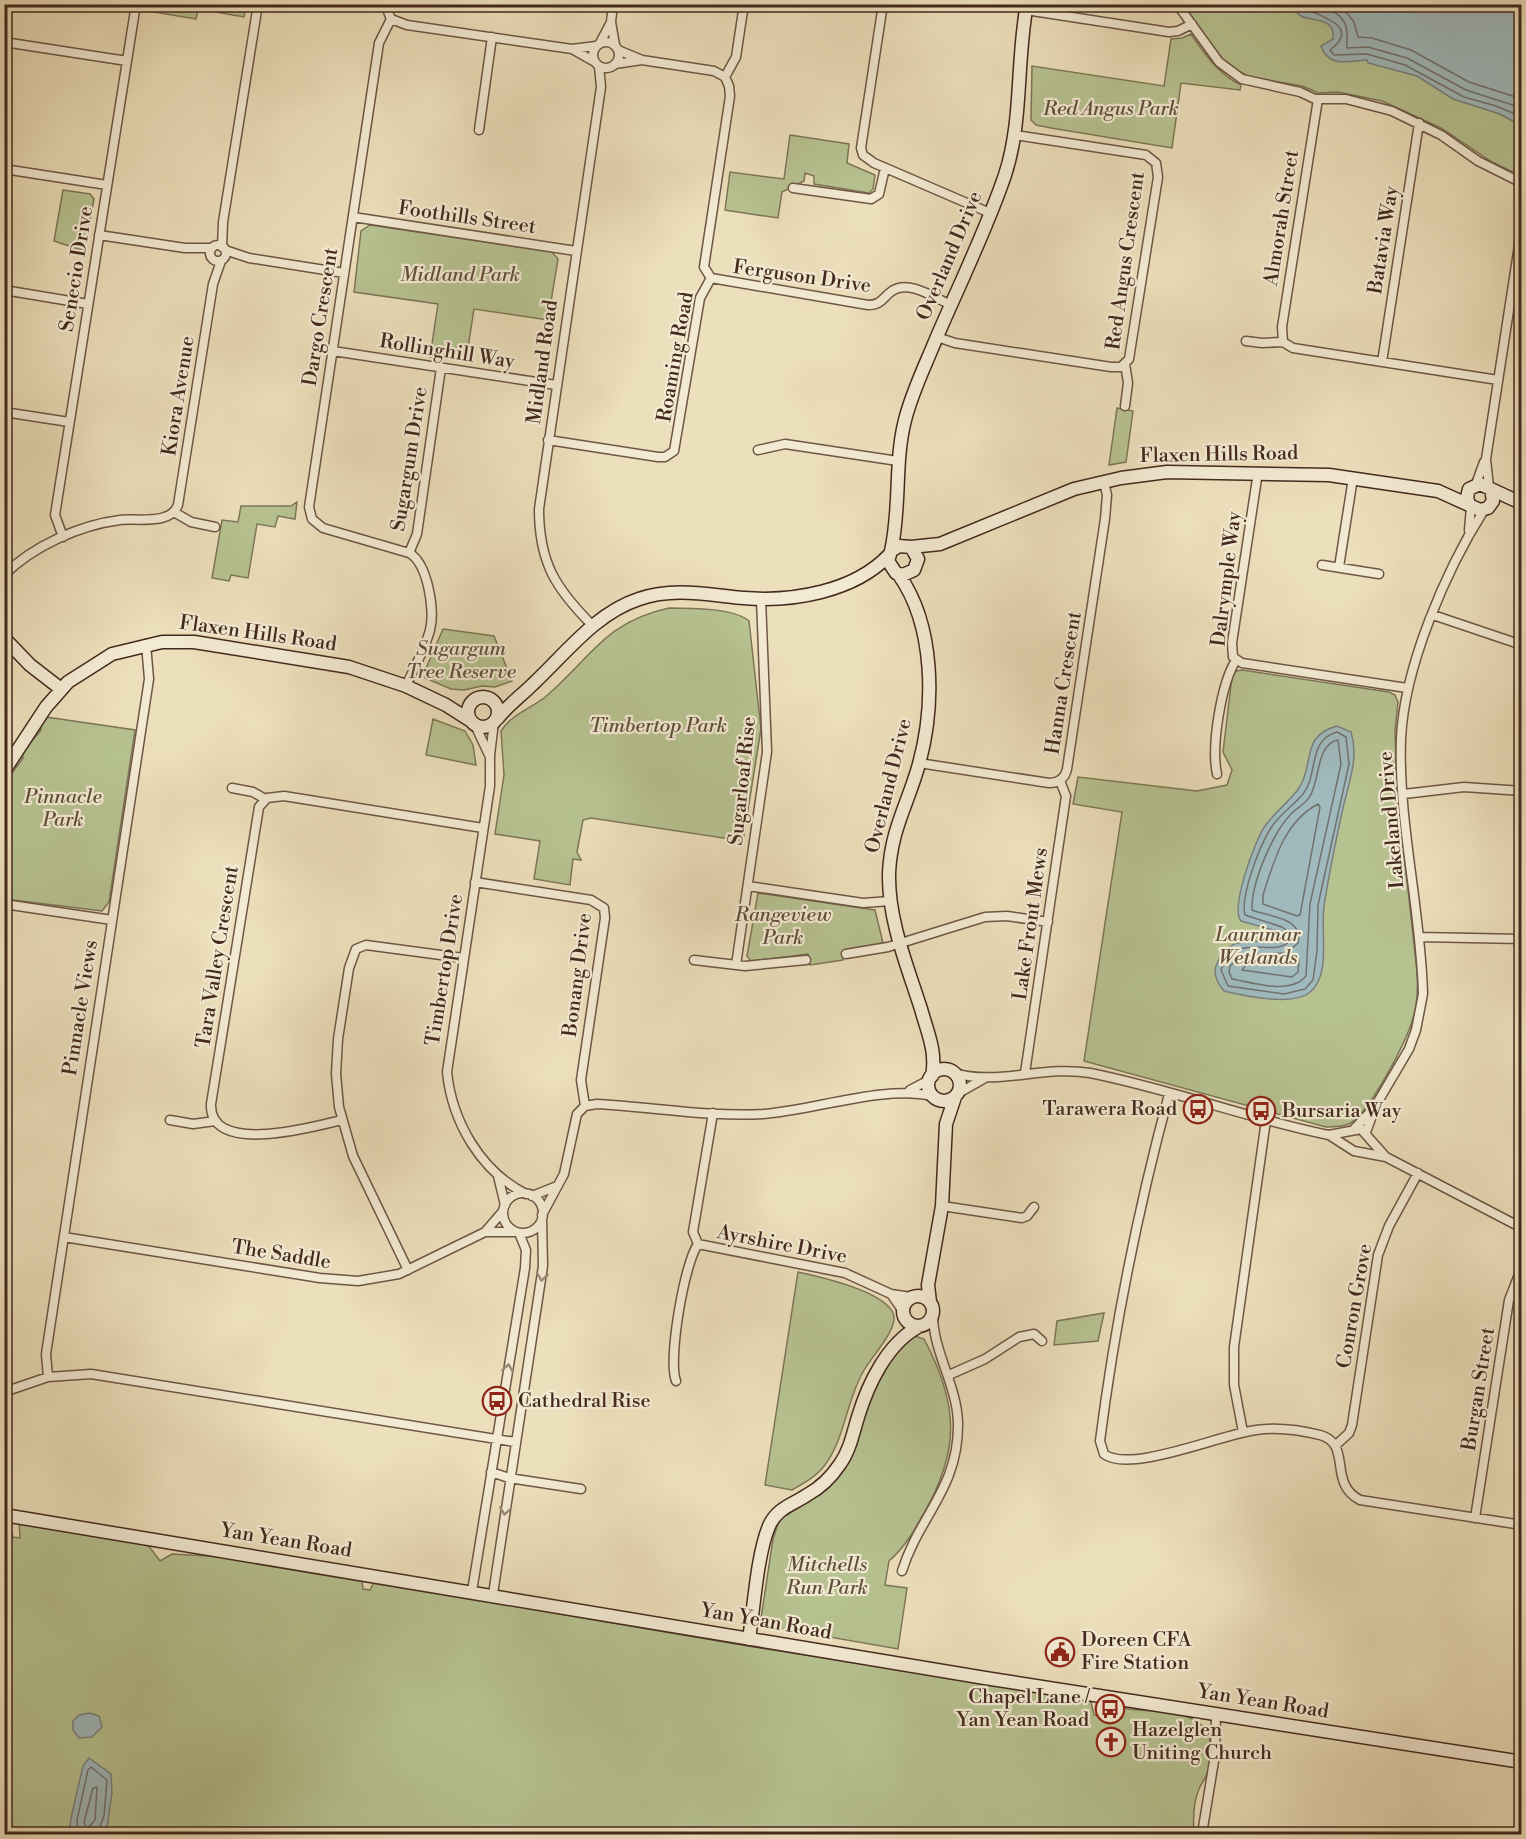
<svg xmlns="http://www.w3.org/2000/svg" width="1526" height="1839" font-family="'Libre Bodoni',serif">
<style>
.green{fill:#b7c291;stroke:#7d7658;stroke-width:1.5}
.water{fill:#9fb9bc;stroke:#7a7f7d;stroke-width:1.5}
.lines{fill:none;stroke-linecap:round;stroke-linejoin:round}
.shore{stroke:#71716d;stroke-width:1.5}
.street-casing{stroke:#6d5645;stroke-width:11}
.secondary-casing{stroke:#43291e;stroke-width:15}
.street{stroke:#f3ead3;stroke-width:8}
.secondary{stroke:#f3ead3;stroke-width:12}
.oneway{stroke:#9b8a78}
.labels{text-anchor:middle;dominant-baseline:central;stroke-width:4.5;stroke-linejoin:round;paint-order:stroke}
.park-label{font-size:20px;font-style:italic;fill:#604f3b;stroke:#f3ead3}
.street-label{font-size:20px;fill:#43291e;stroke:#f3ead3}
.poi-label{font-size:20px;fill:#43291e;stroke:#f3ead3;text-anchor:start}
</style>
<rect width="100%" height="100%" fill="#ecdfbb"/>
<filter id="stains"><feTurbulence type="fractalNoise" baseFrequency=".00333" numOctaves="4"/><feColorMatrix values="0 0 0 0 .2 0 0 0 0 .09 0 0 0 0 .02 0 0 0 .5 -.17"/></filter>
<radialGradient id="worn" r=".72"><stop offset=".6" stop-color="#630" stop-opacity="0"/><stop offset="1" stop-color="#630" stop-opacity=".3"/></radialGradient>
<path class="green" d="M148,5V4L246,5L244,17L198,9L196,19L147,11Z
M1182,5H1521V176L1492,162L1441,128L1382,101L1338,92L1319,93L1302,86L1250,77L1234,69L1220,57Z
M1191,34C1205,54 1218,74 1241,85L1240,90L1181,83L1172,148L1051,128L1036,125L1031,120L1032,66L1164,86L1171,39L1182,38Z
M790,135L849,144L847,163L875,175L873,189L869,193L814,184V176L805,173L804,181L782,192L778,218L725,210L730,172L784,179Z
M63,190L90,194L94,199L84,251L54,241Z
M370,225L552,252L558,259L548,320L474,309L466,361L430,357L438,304L354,292L361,231Z
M1117,408L1133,411L1126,462L1109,465Z
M297,502L295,519L278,516L275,527L257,524L248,578L231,575L229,581L212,578L222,520L238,522L241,506H291Z
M669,608C689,608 735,608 749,621L761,729L743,841L591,818L583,820L577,852L581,860L573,859L570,885L534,879L540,841L495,834L504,775L501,731C511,715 529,709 544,698C592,658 602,623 669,608Z
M443,629L494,636L512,681L495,687L482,686L464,690L451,689L425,678L424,673Z
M1242,670L1389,692L1395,695L1398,702L1395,731L1397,789L1417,972C1418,988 1418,1003 1413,1018C1408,1040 1368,1115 1349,1124C1342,1127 1334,1127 1326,1127L1084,1061L1122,812L1073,804L1078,777L1197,791L1227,785L1232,770L1223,752L1232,677L1236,671Z
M46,717L135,730L109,902L102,911L5,899V783L23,758L22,753L41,730L40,725Z
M433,719L465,731L473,745L476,765L426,755Z
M758,893L875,910L883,943L844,950L843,960L810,965L808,954L751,961L747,956Z
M798,1272C821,1277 883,1291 893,1313C900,1328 870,1358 863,1372C846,1402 845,1438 825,1465C817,1476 804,1483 792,1490L765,1485Z
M1104,1313L1098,1341L1054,1345L1057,1321Z
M909,1334L924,1339C958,1403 961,1449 924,1513C914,1531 905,1547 889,1561L885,1585L907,1588L898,1649L760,1625L773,1539L779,1521L785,1513L818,1495L882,1374Z
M4,1519L8,1520L13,1537L20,1538L19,1522L148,1545L160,1561L172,1554L226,1557L357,1579L362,1582L363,1589L370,1590L374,1582L754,1647L1084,1699L1091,1702L1094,1715H1097L1098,1706L1102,1703C1144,1720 1226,1694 1209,1769C1207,1776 1202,1782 1199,1789C1193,1803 1193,1820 1194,1834H5Z"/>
<path class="water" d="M1292,5H1521V126L1500,114L1453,99L1417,76L1368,63L1367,60C1349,61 1328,68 1321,46L1333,39C1336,17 1313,22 1301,16C1297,14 1294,8 1292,5Z
M1337,726L1351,732C1359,758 1349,782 1343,808C1336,840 1329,873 1324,906C1320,931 1332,976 1309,993C1292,1006 1244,996 1224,991C1218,984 1213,975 1216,966C1229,928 1263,948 1285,938L1280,932L1241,921C1230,908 1255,840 1265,826C1275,812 1292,799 1299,788C1315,764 1300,736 1337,726Z
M90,1713L99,1716L102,1727L92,1737L79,1738L73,1730V1721L79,1715Z
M89,1758L111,1774L112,1792L107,1829L96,1834H74L70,1827L71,1818L83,1766Z"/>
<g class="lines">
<path class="shore" d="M1299,4C1305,14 1367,22 1330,50L1334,55L1367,54L1405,65L1464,97L1496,106L1522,117
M1310,4C1326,6 1347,14 1347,33C1348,39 1346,43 1347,48L1368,47L1407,58L1466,90L1522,108
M1340,4L1354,22L1358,37L1372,38L1411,50L1469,82L1522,99
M1337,732L1346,737L1349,764L1318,905L1317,951L1313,980L1305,989L1284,994L1228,986L1221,970C1235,929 1274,960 1291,940L1289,932L1282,927L1245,915C1240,897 1259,848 1269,831C1277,816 1292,807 1303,794C1319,774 1307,740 1337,732Z
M1338,740L1341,764L1310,904L1306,976C1291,995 1253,983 1232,979L1229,972L1230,966L1243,955L1287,953L1298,943C1304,917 1269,917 1252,910C1251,883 1272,835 1290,815C1296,808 1306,804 1310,796C1320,780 1316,744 1338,740Z
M1318,804L1320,807L1300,915L1297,916L1263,904V895C1274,861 1284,822 1318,804Z
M1296,958L1299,961L1298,972L1292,977L1242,970C1250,956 1281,965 1296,958Z
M97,1787L95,1820L87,1829L84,1822L93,1788Z
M78,1834L77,1820L88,1770L91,1767L107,1780L104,1816L97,1834"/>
<g class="street-casing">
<path id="street" d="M385,4L391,19L407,25L572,49L596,46
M613,4L611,22L615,45
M883,4L861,148L863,155L874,163L990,213
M1177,4L1219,62L1242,79L1300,92L1315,99H1346L1392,111L1441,135L1478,161L1522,183
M1026,10L1169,32L1178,31L1192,24
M391,19L379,43L309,507L312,519L323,528L409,553
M4,42L127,61
M593 55a13 13 0 1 1 26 0a13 13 0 1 1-26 0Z
M600,43L611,22
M572,49L595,62
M618,50L642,60L714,71L725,77
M615,64L642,60
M1318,99L1282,327L1283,342L1293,348L1498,380
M479,130L492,37
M4,169L107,185
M793,188L871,199L879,194L885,168
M353,217L576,251
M99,235L185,248H212
M210 253a8 8 0 1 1 16 0a8 8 0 1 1-16 0Z
M222,247L223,222L258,4
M225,250L249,258L344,273
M711,278L704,267L730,96L729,86L725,77L736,57L744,4
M711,278L868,305C882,305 883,297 892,291C908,279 935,298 951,305
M4,290L88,304
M937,337L955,343L1111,367H1121L1129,359L1158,177L1156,163L1146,155L1015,135
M1246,341L1262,343L1283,342
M333,351L556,385
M1382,362L1419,123
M1125,406L1128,383L1125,364
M4,412L69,422
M548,440L658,457H665L674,451L700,298L711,278
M758,450L785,444L898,461
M1258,472L1232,643L1233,657L1242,663L1407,688
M1476,484L1484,462
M1489,487L1486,459L1522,226
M174,512L191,522L215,527
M1469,530L1471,507
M63,537L55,515L136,4
M1322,565L1379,574
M1339,567L1353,478
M4,575C33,546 80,525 120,520C138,518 171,525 178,505L213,284L221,261
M1433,615L1522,645
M593,626C556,589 539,563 539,509L601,87L599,66
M406,686C414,668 425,649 430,630C435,611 428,563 409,553L417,534L441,368
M494,722L490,755V786L447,1072C452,1121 480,1171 526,1194
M475,725L489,755
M919,763L1049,783C1058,783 1065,779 1067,769L1105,519L1107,495L1104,482
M1217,774C1211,746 1221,684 1236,660
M232,788L253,792L265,799
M1404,794L1464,787L1522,791
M475,882L591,900L604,908L605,918L581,1080L585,1106
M748,886L863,903L890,901
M4,904L112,920
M1419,937L1522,939
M846,954L888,947L985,917L1007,916L1048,922
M694,960L745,966L806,960
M736,965L767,752L761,599
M954,1073C998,1086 1044,1065 1090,1073C1171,1089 1249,1119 1329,1135L1354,1151L1386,1157L1522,1228
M1025,1073L1066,796L1060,781
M910,1090L929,1080
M957,1094L985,1078
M1169,1094C1138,1209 1115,1323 1100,1441L1104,1454C1130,1474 1222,1434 1256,1430C1276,1427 1300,1430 1320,1435C1353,1444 1327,1483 1360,1500L1522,1525
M170,1120L193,1124L215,1121
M342,1120C313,1127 209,1156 211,1104L259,807L267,798L284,796L483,828
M1355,1128L1374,1108
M1366,1132L1376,1105L1409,1049L1416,1030L1423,994C1421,910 1398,822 1401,739C1404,667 1446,570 1484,510
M1329,1135L1361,1129L1384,1155
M498,1176L505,1205
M503 1213a20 20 0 1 1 40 0a20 20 0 1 1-40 0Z
M532,1196L557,1186
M942,1206L1022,1218L1027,1216L1034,1207
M542,1215L564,1174L577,1114L585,1106L597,1104C653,1107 708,1117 763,1114C815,1110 883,1085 932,1096
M485,1232H514
M64,1237L320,1278L358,1281L399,1274L485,1232L503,1211
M698,1244L845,1273L891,1294L902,1310
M408,1270L353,1156L339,1107L336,1074L338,1039L349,968L356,949L366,945L463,958
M891,1294L911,1297
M949,1375L985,1359L1019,1337L1034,1334L1042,1341
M48,1377L46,1354L149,679L146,644
M676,1381C668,1359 684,1264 698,1244L693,1232L713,1113
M4,1392L48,1377L91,1374L515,1442
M1243,1432L1234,1385V1347L1266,1120
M1336,1445L1349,1433L1352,1425L1378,1255L1389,1226L1418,1173
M491,1472L509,1478L581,1489
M1475,1518L1509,1300L1522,1267
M902,1571C919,1516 959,1488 958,1423C957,1384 932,1351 933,1312
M472,1591L525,1268L526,1250L519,1233
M493,1594L543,1266L542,1219
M1202,1834L1215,1755L1216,1715"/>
</g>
<g class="secondary-casing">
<path id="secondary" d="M1491,489L1493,501L1488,508L1480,510L1469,505L1467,497L1469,489L1480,484L1521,503
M911,547L918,559L914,570L903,575L896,573L888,561L891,551L899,546L911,547L940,544L1074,489L1121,478L1167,472L1329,475L1438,491L1469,505
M891,551C901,508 894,463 905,420C912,392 925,366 936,339C959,285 986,231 1005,175C1023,120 1016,62 1027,4
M899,575C935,626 935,706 919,764C908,804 891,829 889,873C888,920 907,965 921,1009C927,1031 937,1052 932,1076
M4,638L30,665L61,689
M468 712a15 15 0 1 1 30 0a15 15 0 1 1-30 0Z
M497,719C507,706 521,696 533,684C566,653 596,613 639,599C674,587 708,595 744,598C792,602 854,592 889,555
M4,771L46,707L68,682L112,654L162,642H194L349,667L406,686L446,705L471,721
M928 1085a16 16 0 1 1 32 0a16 16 0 1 1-32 0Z
M903 1311a15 15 0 1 1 30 0a15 15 0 1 1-30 0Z
M930,1302L928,1285L942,1206L946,1124L955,1097
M4,1515L985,1678L1522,1762
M749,1639C754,1607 757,1555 769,1526C777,1508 792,1505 807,1495C820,1488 832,1476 840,1464C850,1450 853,1433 858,1417C868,1384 887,1344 918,1327"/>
</g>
<use href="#street" class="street"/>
<use href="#secondary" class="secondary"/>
</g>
<defs><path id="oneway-chevron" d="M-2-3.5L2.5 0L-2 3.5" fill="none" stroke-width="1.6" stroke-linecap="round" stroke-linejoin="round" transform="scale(1.5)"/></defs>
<g class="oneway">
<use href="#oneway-chevron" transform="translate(542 1277) rotate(99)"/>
<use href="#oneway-chevron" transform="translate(508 1368) rotate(-81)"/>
<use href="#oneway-chevron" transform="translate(505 1511) rotate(98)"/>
</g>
<defs>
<g id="bus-ring" transform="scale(1.5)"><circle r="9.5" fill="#f3ead3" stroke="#8f2418" stroke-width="1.5"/><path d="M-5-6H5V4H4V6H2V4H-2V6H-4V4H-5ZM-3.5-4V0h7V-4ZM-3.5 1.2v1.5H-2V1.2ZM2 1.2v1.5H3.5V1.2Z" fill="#8f2418"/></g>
<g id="civic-ring" transform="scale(1.5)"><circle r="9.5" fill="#f3ead3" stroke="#8f2418" stroke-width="1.5"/><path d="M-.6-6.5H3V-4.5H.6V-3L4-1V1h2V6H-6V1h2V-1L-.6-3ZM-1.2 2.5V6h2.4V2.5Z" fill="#8f2418"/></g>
<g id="church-ring" transform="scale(1.5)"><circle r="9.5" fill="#f3ead3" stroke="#8f2418" stroke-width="1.5"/><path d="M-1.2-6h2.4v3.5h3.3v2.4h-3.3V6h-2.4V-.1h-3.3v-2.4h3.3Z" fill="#8f2418"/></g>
</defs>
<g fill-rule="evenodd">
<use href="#bus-ring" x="1198" y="1109"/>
<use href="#bus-ring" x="1261" y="1111"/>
<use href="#bus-ring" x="497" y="1401"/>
<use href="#civic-ring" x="1060" y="1652"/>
<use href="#bus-ring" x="1110" y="1709"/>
<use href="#church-ring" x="1111" y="1742"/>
</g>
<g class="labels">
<g class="park-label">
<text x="1111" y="109">Red Angus Park</text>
<text x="460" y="275">Midland Park</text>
<text x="461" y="649">Sugargum<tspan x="461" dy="23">Tree Reserve</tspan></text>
<text x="658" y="726">Timbertop Park</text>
<text x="63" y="797">Pinnacle<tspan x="63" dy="23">Park</tspan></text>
<text x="783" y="915">Rangeview<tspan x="783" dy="23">Park</tspan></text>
<text x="1258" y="935">Laurimar<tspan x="1258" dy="23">Wetlands</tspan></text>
<text x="827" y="1565">Mitchells<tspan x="827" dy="23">Run Park</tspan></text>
</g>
<g class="street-label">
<text transform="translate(467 218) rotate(8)">Foothills Street</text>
<text transform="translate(1282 218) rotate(-81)">Almorah Street</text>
<text transform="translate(1384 240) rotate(-81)">Batavia Way</text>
<text transform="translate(950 256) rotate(-67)">Overland Drive</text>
<text transform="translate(1126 261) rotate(-82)">Red Angus Crescent</text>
<text transform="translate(77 269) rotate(-81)">Senecio Drive</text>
<text transform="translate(802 277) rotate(8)">Ferguson Drive</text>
<text transform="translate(321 317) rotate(-81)">Dargo Crescent</text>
<text transform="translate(447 352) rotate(9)">Rollinghill Way</text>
<text transform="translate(676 357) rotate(-80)">Roaming Road</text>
<text transform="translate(543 362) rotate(-82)">Midland Road</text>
<text transform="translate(179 396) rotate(-81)">Kiora Avenue</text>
<text transform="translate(1219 455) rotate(-1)">Flaxen Hills Road</text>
<text transform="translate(410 459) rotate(-81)">Sugargum Drive</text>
<text transform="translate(1227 579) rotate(-83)">Dalrymple Way</text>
<text transform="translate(258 634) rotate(8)">Flaxen Hills Road</text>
<text transform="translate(1064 683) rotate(-81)">Hanna Crescent</text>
<text transform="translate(743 781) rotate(-84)">Sugarloaf Rise</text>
<text transform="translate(889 786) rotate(-76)">Overland Drive</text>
<text transform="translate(1392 820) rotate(-95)">Lakeland Drive</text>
<text transform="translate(1031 924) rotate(-82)">Lake Front Mews</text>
<text transform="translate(218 957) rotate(-81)">Tara Valley Crescent</text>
<text transform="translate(445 970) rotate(-81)">Timbertop Drive</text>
<text transform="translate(578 975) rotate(-83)">Bonang Drive</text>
<text transform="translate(81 1008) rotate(-81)">Pinnacle Views</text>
<text transform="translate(782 1245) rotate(11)">Ayrshire Drive</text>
<text transform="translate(281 1255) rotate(9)">The Saddle</text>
<text transform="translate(1355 1306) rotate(-80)">Conron Grove</text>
<text transform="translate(1479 1389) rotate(-81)">Burgan Street</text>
<text transform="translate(286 1541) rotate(9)">Yan Yean Road</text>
<text transform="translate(766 1622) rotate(10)">Yan Yean Road</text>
<text transform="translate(1263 1702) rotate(9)">Yan Yean Road</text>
</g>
<g class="poi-label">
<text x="1177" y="1109" text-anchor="end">Tarawera Road</text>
<text x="1282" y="1111">Bursaria Way</text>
<text x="518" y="1401">Cathedral Rise</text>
<text x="1081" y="1640">Doreen CFA<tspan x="1081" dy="23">Fire Station</tspan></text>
<text x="1089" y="1697" text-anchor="end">Chapel Lane /<tspan x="1089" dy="23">Yan Yean Road</tspan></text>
<text x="1132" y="1730">Hazelglen<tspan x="1132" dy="23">Uniting Church</tspan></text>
</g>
</g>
<rect width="1526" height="1839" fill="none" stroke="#ecdfbb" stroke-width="24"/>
<rect x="6" y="6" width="1514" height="1827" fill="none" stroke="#43291e" stroke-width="3"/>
<rect x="12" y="12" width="1502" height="1815" fill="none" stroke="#43291e" stroke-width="1.5"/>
<rect width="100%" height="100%" filter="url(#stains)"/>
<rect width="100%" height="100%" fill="url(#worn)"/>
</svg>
